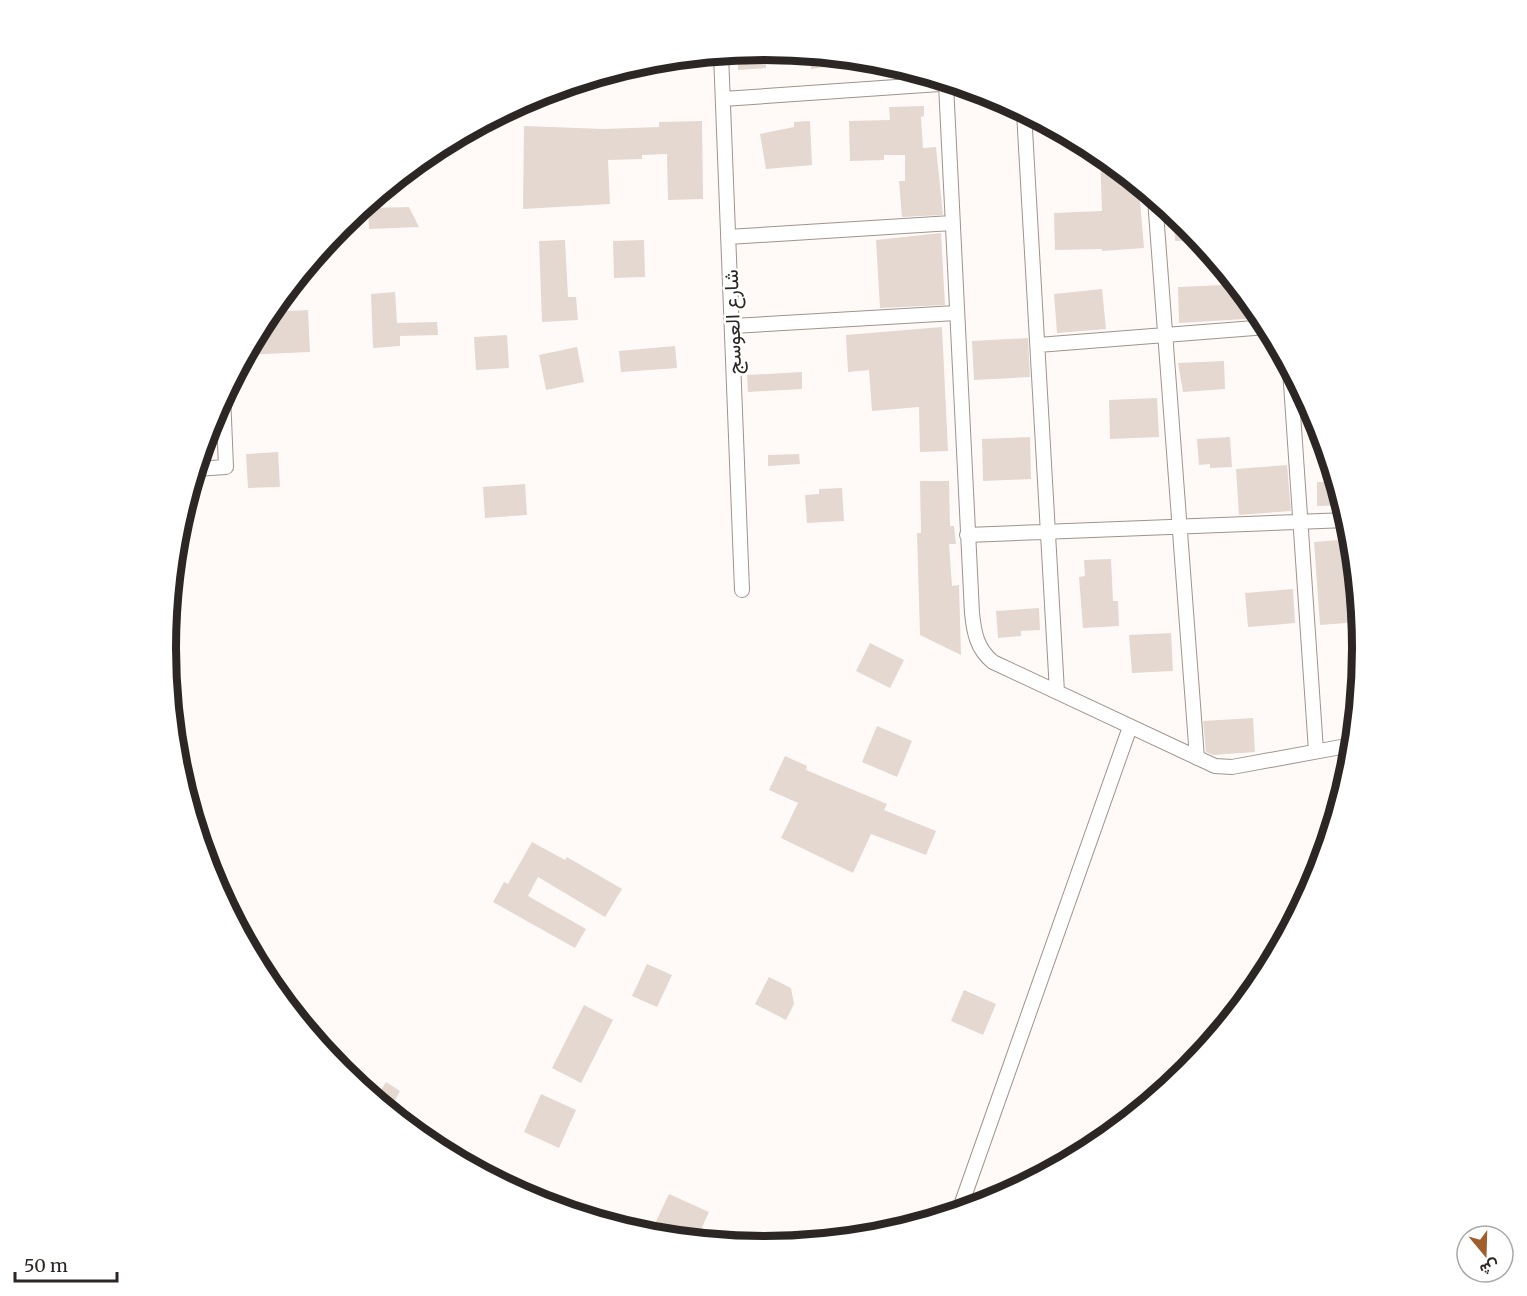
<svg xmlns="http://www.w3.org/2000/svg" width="1527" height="1296" font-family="Merriweather,Vazirmatn,serif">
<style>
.building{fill:#e5d8d0}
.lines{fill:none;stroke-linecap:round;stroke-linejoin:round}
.street-casing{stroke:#9f938c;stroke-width:16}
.street{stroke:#fff;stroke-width:14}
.labels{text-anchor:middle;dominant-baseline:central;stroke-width:5;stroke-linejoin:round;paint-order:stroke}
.street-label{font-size:20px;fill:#2c2724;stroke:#fff}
.rim{fill:none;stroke:#2c2724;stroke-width:8}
</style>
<rect width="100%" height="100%" fill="#fffaf7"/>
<path class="building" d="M765,51L766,68L738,70V52Z
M809,54L881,61V69H839V65L811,69Z
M924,106V116L921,117L923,148L936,147L943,215L902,217L899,181H905V155H884V160L850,161L849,121L890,120L889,107Z
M702,121L703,199L668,200L667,154L642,155V159L608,160L610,204L523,209L524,126L604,129L659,127V122Z
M810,121L812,165L766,169L760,134L794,127V122Z
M1100,153L1142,188L1143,201H1140L1144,248L1102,251V249L1055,250L1054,213L1102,211Z
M409,207L419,227L369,229L368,208Z
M1174,214L1187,225L1199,240L1175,241Z
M941,233L945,305L880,308L876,240Z
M565,240L568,297H576L578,320L542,322L539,241Z
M644,240L645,277L614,278L613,241Z
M1223,269L1262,318L1179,323L1178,287L1224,285Z
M1102,289L1106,329L1057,333L1054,294Z
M395,292L397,323L437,322L438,335L400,336V346L373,348L371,294Z
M308,310L310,352L245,355L269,312Z
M942,327L948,451L920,452L919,407L872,411L869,370L848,372L846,335Z
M507,335L509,368L476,370L474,337Z
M1028,338L1030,377L974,380L972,341Z
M675,346L677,368L621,372L619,351Z
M577,347L584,382L546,390L539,355Z
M1224,361L1225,389L1183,392L1178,363Z
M802,372V389L748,392L747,375Z
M1157,398L1159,437L1110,439L1109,400Z
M1030,437L1031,479L983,481L982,439Z
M1230,437L1232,467L1210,468V464L1199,465L1197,439Z
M278,452L280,487L248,488L246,454Z
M799,454L800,464L768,466V455Z
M1287,465L1291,511L1239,515L1236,469Z
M920,481H949L950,526H954L956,544H949L952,586L959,585L961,655L920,635L917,533H921Z
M1317,482H1336L1343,505L1317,506Z
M525,484L527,515L485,518L483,487Z
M842,488L844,521L807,523L805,495L819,494V489Z
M1351,539L1359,622L1320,625L1314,542Z
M1111,559L1113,601H1118L1119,626L1083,628L1079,577L1085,576L1084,560Z
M1293,589L1295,623L1248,627L1245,593Z
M1039,608L1040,630L1021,631V636L998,638L996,611Z
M1171,633L1173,671L1132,673L1129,635Z
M870,643L904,660L890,688L856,671Z
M1253,718L1255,752L1213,755L1206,752L1203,721Z
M877,726L912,741L897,777L862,762Z
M785,756L807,766L806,770L887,804L884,810L936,831L926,855L871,834L853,873L781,838L798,803L769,790Z
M532,842L565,860L567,857L622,889L605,917L538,877L528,896L586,929L575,948L493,902L504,882L508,884Z
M647,964L672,975L657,1007L632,996Z
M769,977L791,988L794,1004L786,1020L755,1004Z
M964,990L996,1004L983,1035L951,1021Z
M584,1005L613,1020L581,1083L552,1068Z
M386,1082L400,1091L389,1111L375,1100Z
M541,1094L576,1110L559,1148L524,1132Z
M669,1194L709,1212L696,1240L659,1236L651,1232Z"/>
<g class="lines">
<g class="street-casing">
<path id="street" d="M721,54L742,590
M946,84L972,613C974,633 977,649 993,662L1215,766L1232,767L1352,745
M723,99L954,83
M1024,112L1057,692
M1155,199L1197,758
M728,237L952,223
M732,326L956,313
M1038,345L1267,327
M1290,369L1316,751
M195,469L226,467L223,395
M967,535L1347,520
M959,1211L1130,727"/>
</g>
<use href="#street" class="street"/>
</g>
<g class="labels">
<g class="street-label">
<text transform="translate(732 322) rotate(-92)">شارع العوسج</text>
</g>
</g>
<path d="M0 0H1527V1296H0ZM176 648a588 588 0 1 1 1176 0a588 588 0 1 1-1176 0Z" fill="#fff" fill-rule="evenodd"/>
<path class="rim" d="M176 648a588 588 0 1 1 1176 0a588 588 0 1 1-1176 0Z"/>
<g transform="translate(1485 1254) rotate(161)"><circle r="28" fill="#ffffff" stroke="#aba9a7" stroke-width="1.5"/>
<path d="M0-4.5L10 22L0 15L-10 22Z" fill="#a15e2d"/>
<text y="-9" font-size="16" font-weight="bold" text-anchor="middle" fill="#2c2724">ش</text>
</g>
<path d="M15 1272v9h102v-9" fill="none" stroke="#2c2724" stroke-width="3"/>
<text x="24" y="1272" font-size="18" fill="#2c2724" stroke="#ffffff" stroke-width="4.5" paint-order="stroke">50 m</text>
</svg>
